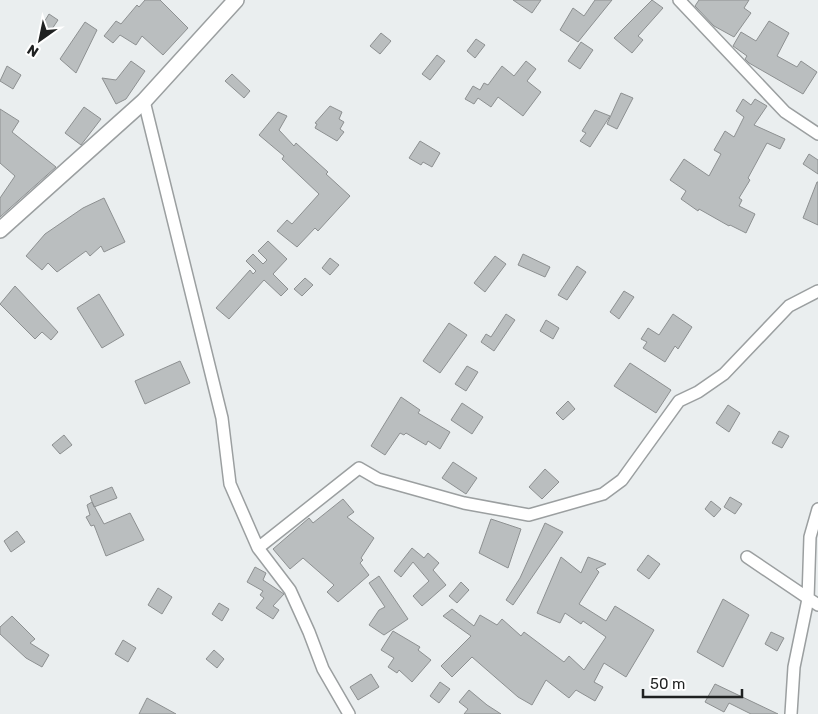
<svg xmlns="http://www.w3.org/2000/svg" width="818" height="714" font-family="Rubik,sans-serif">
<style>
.building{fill:#babebf;stroke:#8d9091}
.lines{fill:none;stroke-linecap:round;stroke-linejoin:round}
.minor-casing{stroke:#9b9fa0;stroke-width:14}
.secondary-casing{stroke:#9b9fa0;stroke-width:18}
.minor{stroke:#fff;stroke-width:11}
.secondary{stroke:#fff;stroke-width:15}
</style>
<rect width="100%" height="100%" fill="#eaeeef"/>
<path class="building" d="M145,0H160L188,28L163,55L142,36L136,45L120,35L113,43L104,36L116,21L121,24L137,5L139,7Z
M513,0H541L532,13Z
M595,0H612L578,42L560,30L573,8L584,16Z
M652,0L663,8L638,36L643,40L632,53L614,38Z
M699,0H749L744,8L751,13L734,37L714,26L695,6Z
M49,14L58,20L50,32L41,27Z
M769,21L789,33L777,56L797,67L801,61L817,72L803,94L749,63L745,59L747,56L733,46L741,32L756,41Z
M85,22L97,30L76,73L60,59Z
M381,33L391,41L380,54L370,46Z
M476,39L485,45L475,58L467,51Z
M581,42L593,50L580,69L568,61Z
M437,55L445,61L430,80L422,74Z
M131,61L145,71L126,99L116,104L102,78L116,80Z
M526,61L536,69L527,81L541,92L523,116L498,97L491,107L478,98L474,104L465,99L473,86L480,90L484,83L488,85L502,66L514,76Z
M7,66L21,75L13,89L0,81Z
M232,74L250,91L244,98L225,81Z
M621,93L633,98L617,129L607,124Z
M743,99L751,105L755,99L767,106L754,125L785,139L780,149L767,143L748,178L750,180L739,198L742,200L739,206L755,214L746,233L730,225L729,226L699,209L698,211L681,199L686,191L670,180L684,159L709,176L721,154L714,150L725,131L734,137L744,117L736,111Z
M330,106L342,112L339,119L344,122L340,129L344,132L337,141L315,128L317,124L315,123Z
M84,107L101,119L81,145L65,133Z
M0,109L19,121L12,132L56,167L0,217V198L15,176L0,163Z
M595,110L610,116L590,147L580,141L586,133L582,131Z
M278,112L287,116L279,130L294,146L296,143L328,172L326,174L350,196L318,231L315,228L297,247L277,231L287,220L292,224L319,194L282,159L284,156L259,135Z
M420,141L440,153L432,167L423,162L421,165L409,158Z
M809,154L818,160V174L803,164Z
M817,182H818V225L803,218Z
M104,198L125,242L104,252L101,246L90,256L86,251L57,272L48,263L42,270L26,256L45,234L83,208Z
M268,241L287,259L273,274L288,289L281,296L264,280L229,319L216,308L250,270L253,274L256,271L246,261L253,254L263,264L267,260L258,251Z
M523,254L550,267L545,277L518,265Z
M495,256L506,264L485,292L474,283Z
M330,258L339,265L330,275L322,268Z
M577,266L586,272L567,300L558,295Z
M305,278L313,285L302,296L294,289Z
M15,286L58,332L51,340L42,332L35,339L0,304Z
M624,291L634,297L619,319L610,312Z
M99,294L124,335L102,348L77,308Z
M506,314L515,320L494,351L481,342L486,334L491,337Z
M673,314L692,327L678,349L675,346L665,362L643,348L647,342L641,339L648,328L659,335Z
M546,320L559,328L553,339L540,331Z
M449,323L467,335L440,373L423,361Z
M180,361L190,383L145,404L135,381Z
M630,363L671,390L656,413L614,386Z
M467,366L478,372L466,391L455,384Z
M401,397L420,410L418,413L450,432L440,449L428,441L426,445L406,433L404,435L400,433L385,455L371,446Z
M568,401L575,409L563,420L556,413Z
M462,403L483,417L472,434L451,420Z
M728,405L740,413L729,432L716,423Z
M779,431L789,436L782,448L772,443Z
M64,435L72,445L60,454L52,445Z
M453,462L477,478L466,494L442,478Z
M545,469L559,482L542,499L529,487Z
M112,487L117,498L94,507L90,496Z
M730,497L742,504L735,514L724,507Z
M343,499L354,512L347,517L374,538L361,558L363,560L360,563L369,575L338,602L327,592L334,585L303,558L290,569L273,549L309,518L313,523Z
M711,501L721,509L714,517L705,509Z
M92,502L104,524L130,513L144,540L106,556L94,525L91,526L86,517L90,515L87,505Z
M491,519L521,529L508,568L479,553Z
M545,523L563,532L513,605L506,600L520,578Z
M17,531L25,542L11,552L4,541Z
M412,548L424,558L428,553L439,563L433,570L446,585L422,606L413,596L429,581L413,562L401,577L394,571Z
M648,555L660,564L649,579L637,570Z
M561,557L581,573L588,557L606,564L596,569L599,572L579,604L606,621L615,606L654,630L626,677L604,663L594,682L603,687L595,701L576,690L569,698L546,680L532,705L518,697L472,657L452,677L441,666L471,636L443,616L452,609L474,626L480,615L497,625L502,619L521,636L524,632L564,662L569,656L584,670L606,637L583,621L581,624L565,613L560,623L537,613Z
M255,567L266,573L263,580L284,594L273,606L279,610L273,619L256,608L264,598L260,595L263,591L247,582Z
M379,576L408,619L384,635L369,625L379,610L385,607L369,583Z
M461,582L469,590L457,603L449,596Z
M158,588L172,597L162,614L148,605Z
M723,599L749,615L723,667L697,652Z
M219,603L229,609L222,621L212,614Z
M12,616L35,639L30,643L49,655L42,667L26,658L0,634V627Z
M393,631L420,647L418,650L431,660L412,682L399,670L397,673L388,667L394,658L381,650Z
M771,632L784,638L777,651L765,644Z
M123,640L136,648L128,662L115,654Z
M214,650L224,659L217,668L206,659Z
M371,674L379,687L358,700L350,687Z
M440,682L450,689L439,703L430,696Z
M715,684L778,714H751L729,703L724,712L705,702Z
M469,690L487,705L501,714H464L468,709L459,702Z
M147,698L176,714H139Z"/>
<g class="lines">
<g class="minor-casing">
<path id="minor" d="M679,0L785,112L818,134
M144,101L222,418L230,484L258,548L290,590L309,632L323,669L349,714
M258,548L359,468L378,479L464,503L529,515L603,494L622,480L679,401L698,392L724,374L789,306L818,291
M747,557L818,605
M791,714L794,667L808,599L810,537L818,509"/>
</g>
<g class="secondary-casing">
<path id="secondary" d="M0,230L144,101L236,0"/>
</g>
<use href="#minor" class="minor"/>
<use href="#secondary" class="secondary"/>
</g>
<g transform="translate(40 40) rotate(213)" stroke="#ffffff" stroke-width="4" paint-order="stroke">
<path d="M0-4L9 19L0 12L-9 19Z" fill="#1f2121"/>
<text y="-8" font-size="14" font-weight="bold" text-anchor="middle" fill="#1f2121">N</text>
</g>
<path d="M643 689v8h99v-8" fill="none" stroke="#1f2121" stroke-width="2.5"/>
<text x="650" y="689" font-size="15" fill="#1f2121" stroke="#ffffff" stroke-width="4" paint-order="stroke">50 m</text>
</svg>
